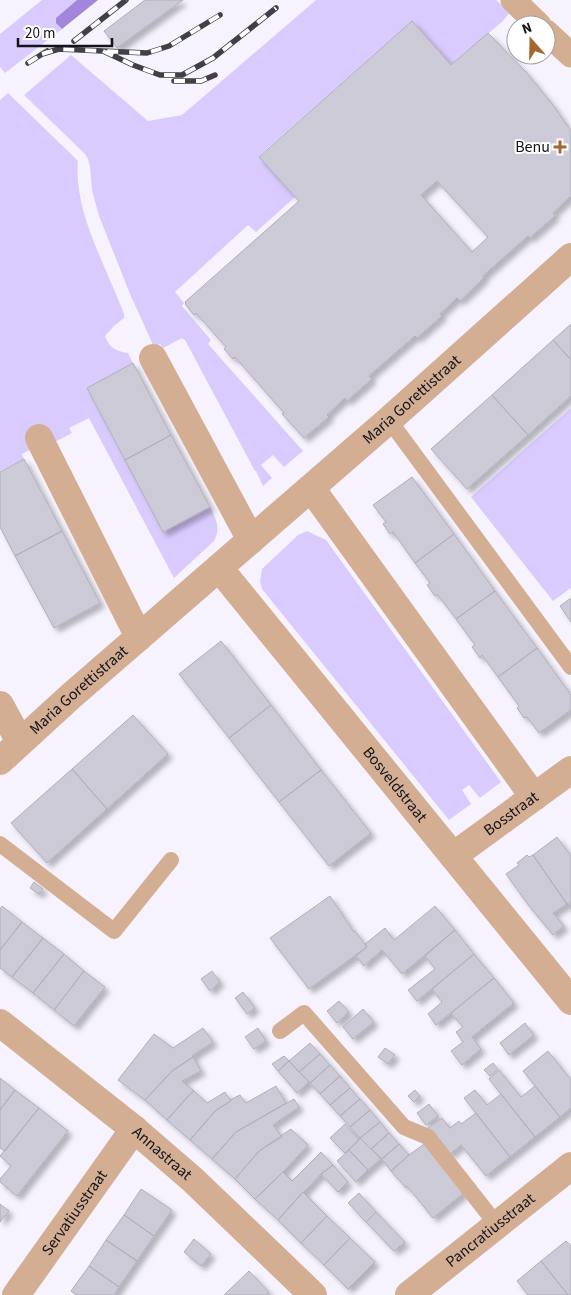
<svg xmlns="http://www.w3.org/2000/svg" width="571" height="1295" font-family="'Source Sans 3',sans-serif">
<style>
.green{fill:#dacbff}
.water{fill:#a286dc}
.building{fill:#cdcad7;stroke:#b1aebb;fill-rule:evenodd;filter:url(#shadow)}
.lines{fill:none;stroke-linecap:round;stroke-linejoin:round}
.service{stroke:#d3ae93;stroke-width:16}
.pedestrian{stroke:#d3ae93;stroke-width:25}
.minor{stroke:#d3ae93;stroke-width:28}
.rail-casing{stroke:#414046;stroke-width:5.5}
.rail{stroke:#fff;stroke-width:4;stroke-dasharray:11;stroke-linecap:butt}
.poi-dot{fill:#a6662e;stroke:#fff;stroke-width:2}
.labels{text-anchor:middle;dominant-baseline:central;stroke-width:4;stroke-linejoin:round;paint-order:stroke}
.poi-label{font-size:16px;fill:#141318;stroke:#fff;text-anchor:end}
.street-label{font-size:16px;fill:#141318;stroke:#fff}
</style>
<defs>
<filter id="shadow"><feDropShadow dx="4.5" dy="4.5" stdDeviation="2.5" flood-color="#0004"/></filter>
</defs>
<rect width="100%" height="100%" fill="#f6f3fe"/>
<path class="green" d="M42,0H77L56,18V23L62,29L5,73L0,67V34Z
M316,0H496L510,12L503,21L451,65L412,21L259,156L295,197L256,232L248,225L175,292L184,303L182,306L211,340L208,344L303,451L284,467L273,455L261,465L272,478L263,486L256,471H255L185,340L182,338L163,348L160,344L154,347L130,294L99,216L92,190L90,167L88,159L85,154L24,95L71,55L148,121L182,115Z
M8,93L78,161C73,211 107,268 124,314V318L114,326L105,336C109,348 116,351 128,353L133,363L87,388L163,532L210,507C216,519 221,528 214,541L174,578L89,418L69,428L72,433L53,443L30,450L22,454L24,459L0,471V100Z
M571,408V588L553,601L471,497Z
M307,531L326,540L501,782L480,798L469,785L462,790L471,804L449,820L262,589L260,582L262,569L298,535Z"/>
<path class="water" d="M77,0H98L62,29L56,23V18Z"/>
<path class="building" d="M145,0H183L117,48L104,31Z
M412,21L451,65L488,33L526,72L553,105L571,131V198L570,197L553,213L555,216L530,238L528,236L483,276L484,278L460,301L457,298L440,314L442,316L417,338L415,336L369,376L372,379L347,401L345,398L327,415L329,417L304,438L282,414L284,413L235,357L233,359L224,349L226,347L196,313L194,315L185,304L186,303L185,302L299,201L259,157ZM437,181L488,237L472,252L421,195Z
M571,324V360L553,340Z
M553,340L571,360V396L528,435L492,395Z
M133,363L171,435L125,460L87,388Z
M492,395L528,435L467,489L431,449Z
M171,435L210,507L163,532L125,460Z
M24,459L62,531L15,556L0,527V472Z
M412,477L454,534L415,563L393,532L390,534L383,524L386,522L373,505Z
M62,531L100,603L54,628L15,556Z
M454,534L495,591L456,619L437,594L435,596L427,585L430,583L415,563Z
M495,591L537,648L498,677L482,655L480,658L472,647L475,645L456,619Z
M571,598V622L560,606Z
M221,641L271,705L229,738L179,674Z
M537,648L571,695V710L539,733L527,717L524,718L517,708L519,706L498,677Z
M271,705L321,770L279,802L229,738Z
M133,715L168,754L107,809L72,769Z
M72,769L107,809L47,863L11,823Z
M321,770L371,833L329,866L279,802Z
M557,837L571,856V908L568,903L567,904L533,855Z
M527,855L529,857L533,855L567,904L553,913L564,926L553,935L529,906L506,874L519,865L517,863Z
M34,882L43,889L39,894L30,888Z
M330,896L354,932L355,931L367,947L309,989L270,938Z
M2,906L22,922L0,950V909Z
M435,906L455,930L402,974L382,950L364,966L356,956L367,947L365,944L385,928L394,940Z
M22,922L43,938L12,977L0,968V950Z
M455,930L474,954L417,1001L408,990L435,969L425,956Z
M43,938L64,954L33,993L12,977Z
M64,954L84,971L54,1010L33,993Z
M474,954L494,978L436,1025L428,1014L442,1002L432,989Z
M84,971L105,987L74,1026L54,1010Z
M212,971L220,982L210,991L201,979Z
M494,978L514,1003L472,1037L481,1049L462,1065L451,1051L463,1042L456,1032L463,1027L451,1013Z
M243,992L255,1008L247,1014L235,998Z
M339,1001L349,1012L337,1023L327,1011Z
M363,1009L374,1022L353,1039L343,1027Z
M525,1023L534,1035L509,1055L500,1043Z
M203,1028L213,1042L192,1056L193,1057L172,1071L145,1100L118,1080L154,1034L173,1048Z
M258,1028L266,1041L254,1049L245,1037Z
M310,1043L320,1054L299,1072L289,1061Z
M385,1048L395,1055L388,1064L378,1057Z
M548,1051L571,1080V1108L560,1117L523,1071Z
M320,1054L330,1065L310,1083L299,1072Z
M284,1056L289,1061L278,1071L272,1064Z
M193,1057L201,1071L182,1081L194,1091L191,1093L167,1120L145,1100L172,1071Z
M289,1061L309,1082L297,1093L278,1071Z
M493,1063L498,1069L490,1076L484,1070Z
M330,1065L340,1076L320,1094L310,1083Z
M499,1070L521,1097L535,1086L560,1117L535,1137L489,1079Z
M340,1076L350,1088L330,1105L320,1094Z
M0,1078L15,1090L0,1110Z
M276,1086L286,1103L236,1132L212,1159L190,1140L216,1110L231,1101L230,1100L240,1095L246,1103Z
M350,1088L360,1099L340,1116L330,1105Z
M15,1090L39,1108L5,1151L0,1148V1110Z
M415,1090L420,1096L414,1102L408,1096Z
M475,1090L487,1105L501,1094L535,1137L510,1157L464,1098Z
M194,1091L207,1103L225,1092L231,1101L216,1110L190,1140L167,1120L191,1093Z
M294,1099L299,1107L273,1125L282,1137L259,1151L235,1179L212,1159L236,1132Z
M360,1099L370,1110L350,1127L340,1116Z
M429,1104L438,1116L426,1125L417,1113Z
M39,1108L68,1131L17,1196L0,1182V1179L11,1166L0,1156Z
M370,1110L380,1122L360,1138L350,1127Z
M476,1113L510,1157L486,1176L461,1145L449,1155L428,1128L442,1118L450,1128L459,1121L461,1124Z
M380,1122L389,1133L371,1149L360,1138Z
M345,1124L359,1140L345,1153L330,1138Z
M291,1129L308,1145L283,1172L255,1199L235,1179L259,1151Z
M389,1133L399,1144L382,1159L371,1149Z
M360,1138L381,1159L368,1170L349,1150Z
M399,1144L409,1155L391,1171L382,1159Z
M424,1144L464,1193L433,1218L407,1186L406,1188L391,1171L409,1155Z
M349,1150L368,1170L356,1182L337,1161Z
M321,1152L333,1165L321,1174L304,1192H303L278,1220L255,1199L283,1172L292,1181Z
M333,1165L348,1182L338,1192L321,1174Z
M141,1189L172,1210L154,1236L124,1215Z
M303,1192L327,1216L301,1243L278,1220Z
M359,1193L376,1212L366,1222L348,1203Z
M0,1204L9,1211L0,1222Z
M376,1212L405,1242L394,1251L366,1222Z
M124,1215L154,1236L137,1261L106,1240Z
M327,1216L350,1238L324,1265L301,1243Z
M350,1238L375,1262L348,1289L324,1265Z
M194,1239L211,1254L201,1266L184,1252Z
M106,1240L137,1261L119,1287L89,1266Z
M566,1241L571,1246V1295H568L541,1261Z
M541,1261L568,1295H528L517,1281Z
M89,1266L119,1287L114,1295H76L71,1291Z
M249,1271L269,1292L265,1295H224Z"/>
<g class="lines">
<path class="service" d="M389,420L571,667
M0,844L114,931L171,860
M280,1031L304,1013L404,1127L428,1137L497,1225"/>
<path class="pedestrian" d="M513,0L539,25
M546,32L571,55"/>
<g class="minor">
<path d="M153,358L251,540"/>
<path d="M39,438L139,637"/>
<path d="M311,488L534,797"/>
<path id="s1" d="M219,568L571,1001"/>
<path d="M0,705L20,742"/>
<path id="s2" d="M0,761L71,696L389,420L571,257"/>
<path id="s3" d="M453,856L571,770"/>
<path id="s4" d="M0,1023L134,1129L193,1180L313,1295"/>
<path id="s5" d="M16,1295L134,1129"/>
<path id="s6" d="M409,1295L571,1166"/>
</g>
<g class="rail-casing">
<path id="rail" d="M74,41L126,0
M103,51L133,65L160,75H182L213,58L276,8
M42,54L59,49L147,53L169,46L220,15
M28,63L47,51
M174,81H201L215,75"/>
</g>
<use href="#rail" class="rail"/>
</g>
<path class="poi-dot" d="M557.5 139.5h5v5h5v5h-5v5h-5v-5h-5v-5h5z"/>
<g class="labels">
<g class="poi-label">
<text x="550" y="147">Benu</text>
</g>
<g class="street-label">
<text stroke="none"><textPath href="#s2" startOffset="548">Maria Gorettistraat</textPath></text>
<text stroke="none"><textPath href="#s2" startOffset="106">Maria Gorettistraat</textPath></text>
<text stroke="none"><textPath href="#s1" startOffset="279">Bosveldstraat</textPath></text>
<text stroke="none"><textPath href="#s3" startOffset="72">Bosstraat</textPath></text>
<text stroke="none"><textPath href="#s4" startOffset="208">Annastraat</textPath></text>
<text stroke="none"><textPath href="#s5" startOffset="101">Servatiusstraat</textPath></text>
<text stroke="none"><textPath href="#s6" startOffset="104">Pancratiusstraat</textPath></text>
</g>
</g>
<g transform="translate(531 40) rotate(340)"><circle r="24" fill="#ffffff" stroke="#a1a1a3"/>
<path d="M0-4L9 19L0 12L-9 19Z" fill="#a6662e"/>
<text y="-8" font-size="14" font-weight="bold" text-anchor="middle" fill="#141318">N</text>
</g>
<path d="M18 38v8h94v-8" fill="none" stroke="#141318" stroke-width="2.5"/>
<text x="25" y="38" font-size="15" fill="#141318" stroke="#ffffff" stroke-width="4" paint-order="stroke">20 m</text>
</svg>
